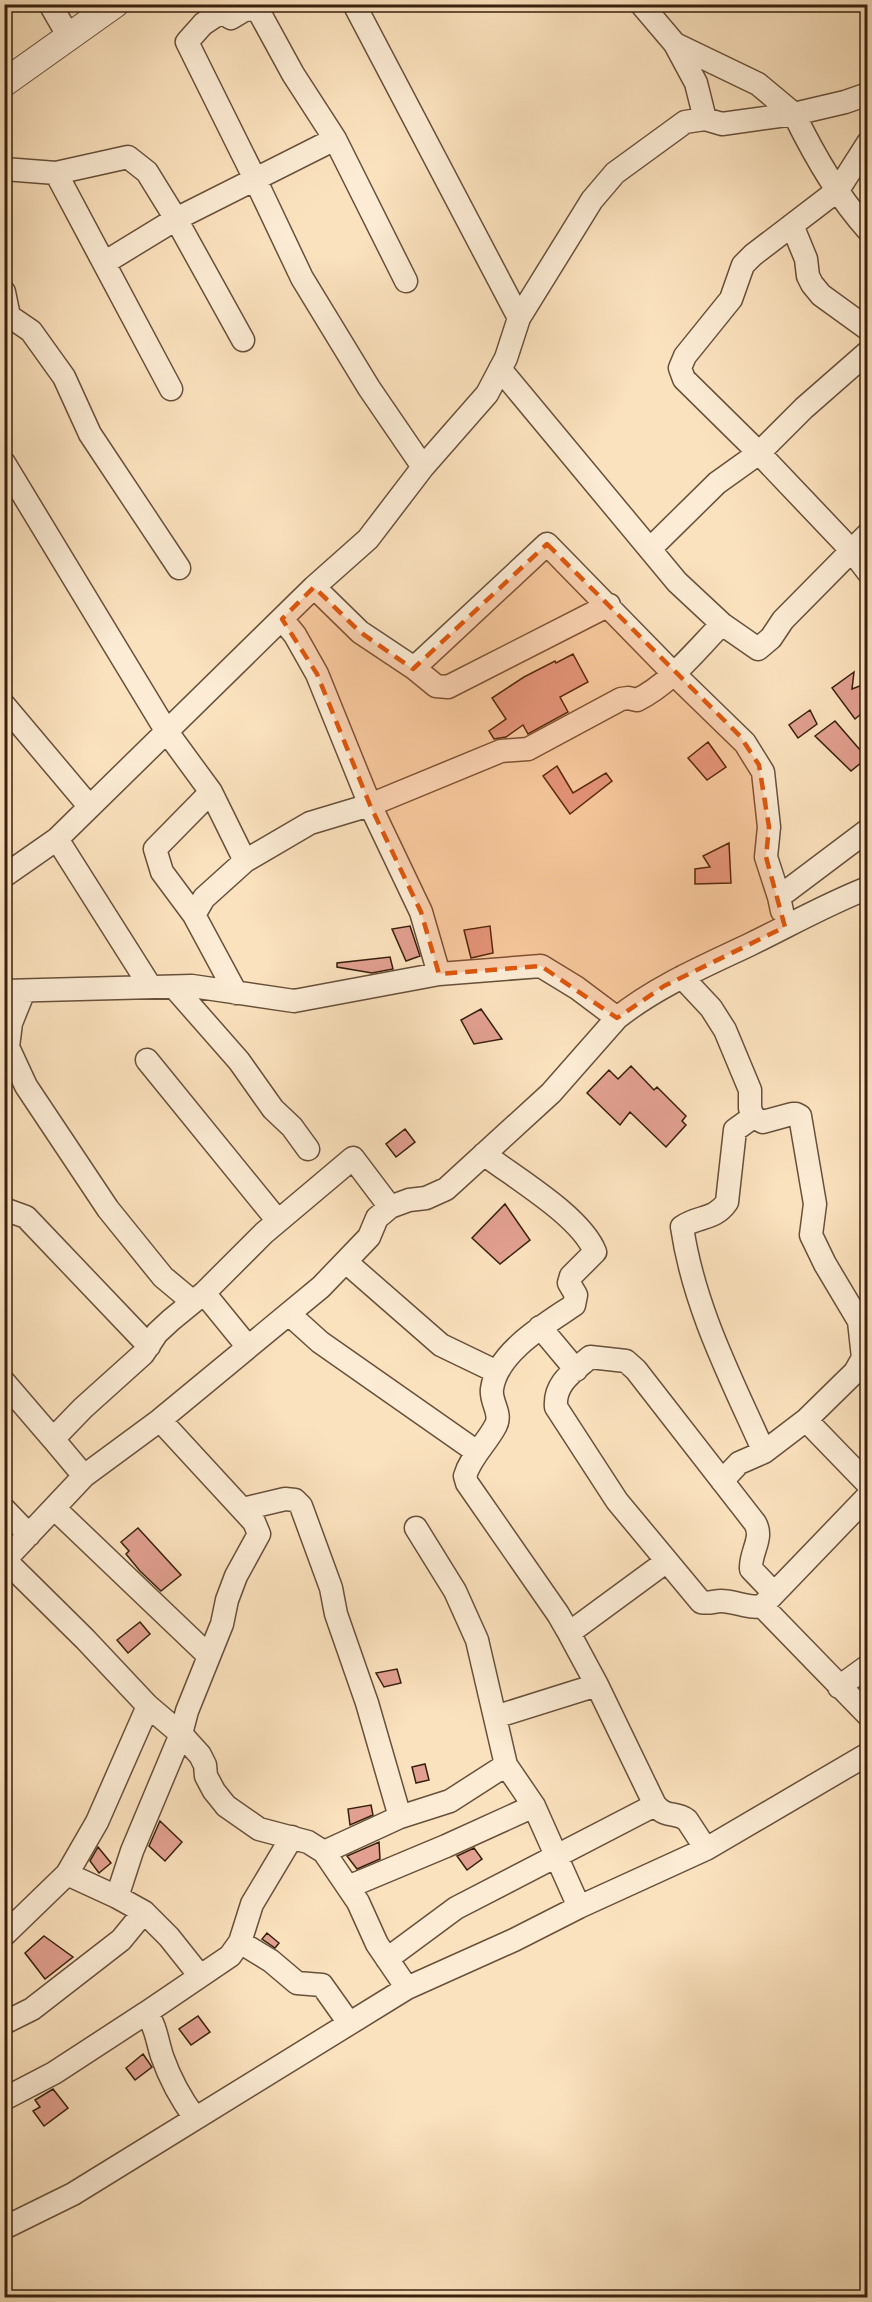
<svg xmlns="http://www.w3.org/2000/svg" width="872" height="2302" font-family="'IM FELL French Canon',serif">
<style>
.building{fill:#e2a090;stroke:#37200e;stroke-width:1.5}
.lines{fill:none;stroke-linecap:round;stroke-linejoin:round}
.minor-casing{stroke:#68503a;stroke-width:25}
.tertiary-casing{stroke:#68503a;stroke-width:29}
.minor{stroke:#fcecd5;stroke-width:22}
.tertiary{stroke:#fcecd5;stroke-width:27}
.marked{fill:#df560c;fill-opacity:0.2;stroke:#df560c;stroke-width:4.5;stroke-dasharray:12 8;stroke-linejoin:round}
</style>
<rect width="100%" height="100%" fill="#fbe2be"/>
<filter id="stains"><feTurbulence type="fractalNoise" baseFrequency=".00333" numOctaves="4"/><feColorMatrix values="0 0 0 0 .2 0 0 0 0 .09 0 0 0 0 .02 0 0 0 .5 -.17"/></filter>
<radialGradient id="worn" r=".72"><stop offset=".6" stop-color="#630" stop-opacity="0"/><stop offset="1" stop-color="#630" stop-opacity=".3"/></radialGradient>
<path class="building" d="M573,654L588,682L560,697L568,712L528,734L523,725L506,737L494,739L489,731L506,719L492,698L524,677L555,661L556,663Z
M854,672L852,689L867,683V709L855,719L832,688Z
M810,710L817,724L798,738L789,725Z
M835,721L867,758L851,771L815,736Z
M708,742L726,767L707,780L688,758Z
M557,766L573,793L606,773L612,781L570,814L543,776Z
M729,843L731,883L695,884V869L710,867L703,856Z
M410,926L420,956L406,961L392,929Z
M490,926L493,953L471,958L464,930Z
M390,957L393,969L372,973L337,967V963Z
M481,1009L502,1039L474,1044L461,1020Z
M631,1066L654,1090L657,1087L686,1116L682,1121L686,1125L666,1147L630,1112L620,1125L587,1093L609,1070L618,1079Z
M405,1129L415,1142L396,1157L386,1144Z
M505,1204L530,1240L500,1264L472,1238Z
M138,1528L181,1575L161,1591L140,1571L126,1554L129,1551L121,1542Z
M140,1622L150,1634L128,1653L117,1640Z
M397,1669L401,1683L384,1687L376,1673Z
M425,1764L429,1780L416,1783L412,1767Z
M371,1805L373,1815L350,1825L348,1809Z
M160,1821L182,1842L165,1861L149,1846Z
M379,1842L380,1859L357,1869L347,1856Z
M98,1847L111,1863L99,1873L90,1861Z
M474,1848L482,1859L467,1870L457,1856Z
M267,1933L279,1943L275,1948L262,1939Z
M44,1936L73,1957L45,1979L25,1953Z
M198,2016L210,2032L191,2045L179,2029Z
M143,2054L152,2067L135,2080L126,2068Z
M53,2089L68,2108L44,2126L33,2111L40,2107L35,2100Z"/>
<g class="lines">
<g class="minor-casing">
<path id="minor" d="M50,4L69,37
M216,4L221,12L231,18L246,9L258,10L293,74L335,139L406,281
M354,4L519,318
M641,4L675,44L696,83L705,119
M221,12L203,24L187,42L255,179L302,278L369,388L423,467
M675,44L758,84L794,114L845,102L868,94
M868,143L838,190L753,255L743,265L731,299L685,356L680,368L684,379L759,453L852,551L868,572
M4,169L56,173L128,157L147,172L176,219L243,340
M56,173L171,389
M792,225L806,259L808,276L812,284L821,295L868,329
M104,263L176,219L335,139
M4,292L9,316L31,331L64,377L90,434L179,568
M500,369L677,582L722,624L758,649L771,638L783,620L868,534
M4,463L167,732L211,792L245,861
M651,548L717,483L759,453L804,408L868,352
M314,587L360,632L414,668L547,544L673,673L745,743L763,772L769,827L766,857L779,897
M282,619L295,635L317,674L370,805L421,912L439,974
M414,668L436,686L448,687L609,605
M4,705L89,806
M57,839L150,986
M4,876L57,839L314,587L368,539L423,467L487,394L506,358L519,318L592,200L615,173L685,122L705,119L722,124L794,114C814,155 837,196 868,230
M782,911L779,897L868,830
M194,915L162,872L155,849L211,792
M682,977L711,1008L725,1030L750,1090V1108L753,1117L763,1122L792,1114H796L800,1116L815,1204L811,1235L825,1264L859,1321L863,1358L868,1364
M174,987L239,1061L273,1109L292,1127L308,1149
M4,991L192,986L294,1001L439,974L541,966L577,988L617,1018
M24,991L11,1023L8,1047L26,1086L108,1209L163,1277L193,1302
M236,993L194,915L204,898L245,861L310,823L370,805L501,751L528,749L621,699L628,698L637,700C670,684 696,650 722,624
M147,1060L278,1221
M753,1117L735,1130L727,1202C714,1221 699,1215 682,1227C694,1308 731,1378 764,1452
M484,1154C515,1178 581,1216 595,1252L571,1276L569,1283L576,1295L574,1305C546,1324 497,1352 492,1389C490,1402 502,1413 496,1425C487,1443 471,1456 465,1476L467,1483L558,1614L569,1633L667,1561
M4,1209L26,1217L149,1346
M346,1262L441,1345L497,1372
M204,1293L248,1347
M289,1314L320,1342L477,1452
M540,1327L576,1370
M4,1382L53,1439
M160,1420L254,1522L259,1534L236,1576L227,1600L222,1624L187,1711L181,1734L132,1851L117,1897L144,1912L169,1937L200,1976
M806,1420L868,1484
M84,1476L53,1439L83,1408L143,1354L157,1333L171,1320L204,1293L264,1233L353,1158L390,1207
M722,1481L739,1463L764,1452L806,1420L855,1372L863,1358
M54,1508L209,1656
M4,1509L29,1535
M243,1509L285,1499L295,1500L301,1506L331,1588L336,1614L367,1703L400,1817
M416,1528L455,1591L477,1640L506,1765L534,1806L579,1907
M5,1560L85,1639L148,1706L181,1734L200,1755L205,1765L206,1776L214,1791L226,1806L259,1829L308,1842L324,1852L358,1902L377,1944L407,1988
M4,1561L84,1476L160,1420L321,1287L369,1237L377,1218L390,1207L409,1200L426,1198L446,1189L551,1093L617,1018C657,986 705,966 751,944C790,925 827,904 868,888
M774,1593L751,1569C750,1552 764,1538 755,1523L636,1370L626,1361L590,1357C573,1372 554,1383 556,1407L617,1501L701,1602C709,1604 714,1601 721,1601C735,1601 749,1609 762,1606L868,1715
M765,1603L868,1496
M569,1633L597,1685L655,1805C667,1819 675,1811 687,1820L706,1849
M839,1687L868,1666
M495,1717L597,1685
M324,1852L400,1817L450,1801L506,1765
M67,1874L117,1897
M348,1887L446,1846L534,1806
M4,1935L67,1874L97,1822L148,1706
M240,1942L271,1961L297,1983L322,1985L349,2023
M387,1959L456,1908L655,1805
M4,2023L32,2009L121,1940L144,1912
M4,2099L54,2073L146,2013
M195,2118C181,2099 170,2079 162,2056C157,2041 156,2025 146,2013L230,1956L240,1942L252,1904L292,1837
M4,2228L73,2194L407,1988L514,1940L579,1907L706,1849L868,1754"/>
</g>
<g class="tertiary-casing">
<path id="tertiary" d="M4,83L115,4"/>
</g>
<use href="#minor" class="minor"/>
<use href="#tertiary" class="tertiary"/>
</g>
<path class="marked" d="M547,544L740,736L759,765L769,827L766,857L785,927L664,986L617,1018L541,966L439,974L421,912L370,805L317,674L282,619L314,587L360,632L413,669Z"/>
<rect width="872" height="2302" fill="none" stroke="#fbe2be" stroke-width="24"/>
<rect x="6" y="6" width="860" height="2290" fill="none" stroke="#37200e" stroke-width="3"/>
<rect x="12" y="12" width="848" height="2278" fill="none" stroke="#37200e" stroke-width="1.5"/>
<rect width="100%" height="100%" filter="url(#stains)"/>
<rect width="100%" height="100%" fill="url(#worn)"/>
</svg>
